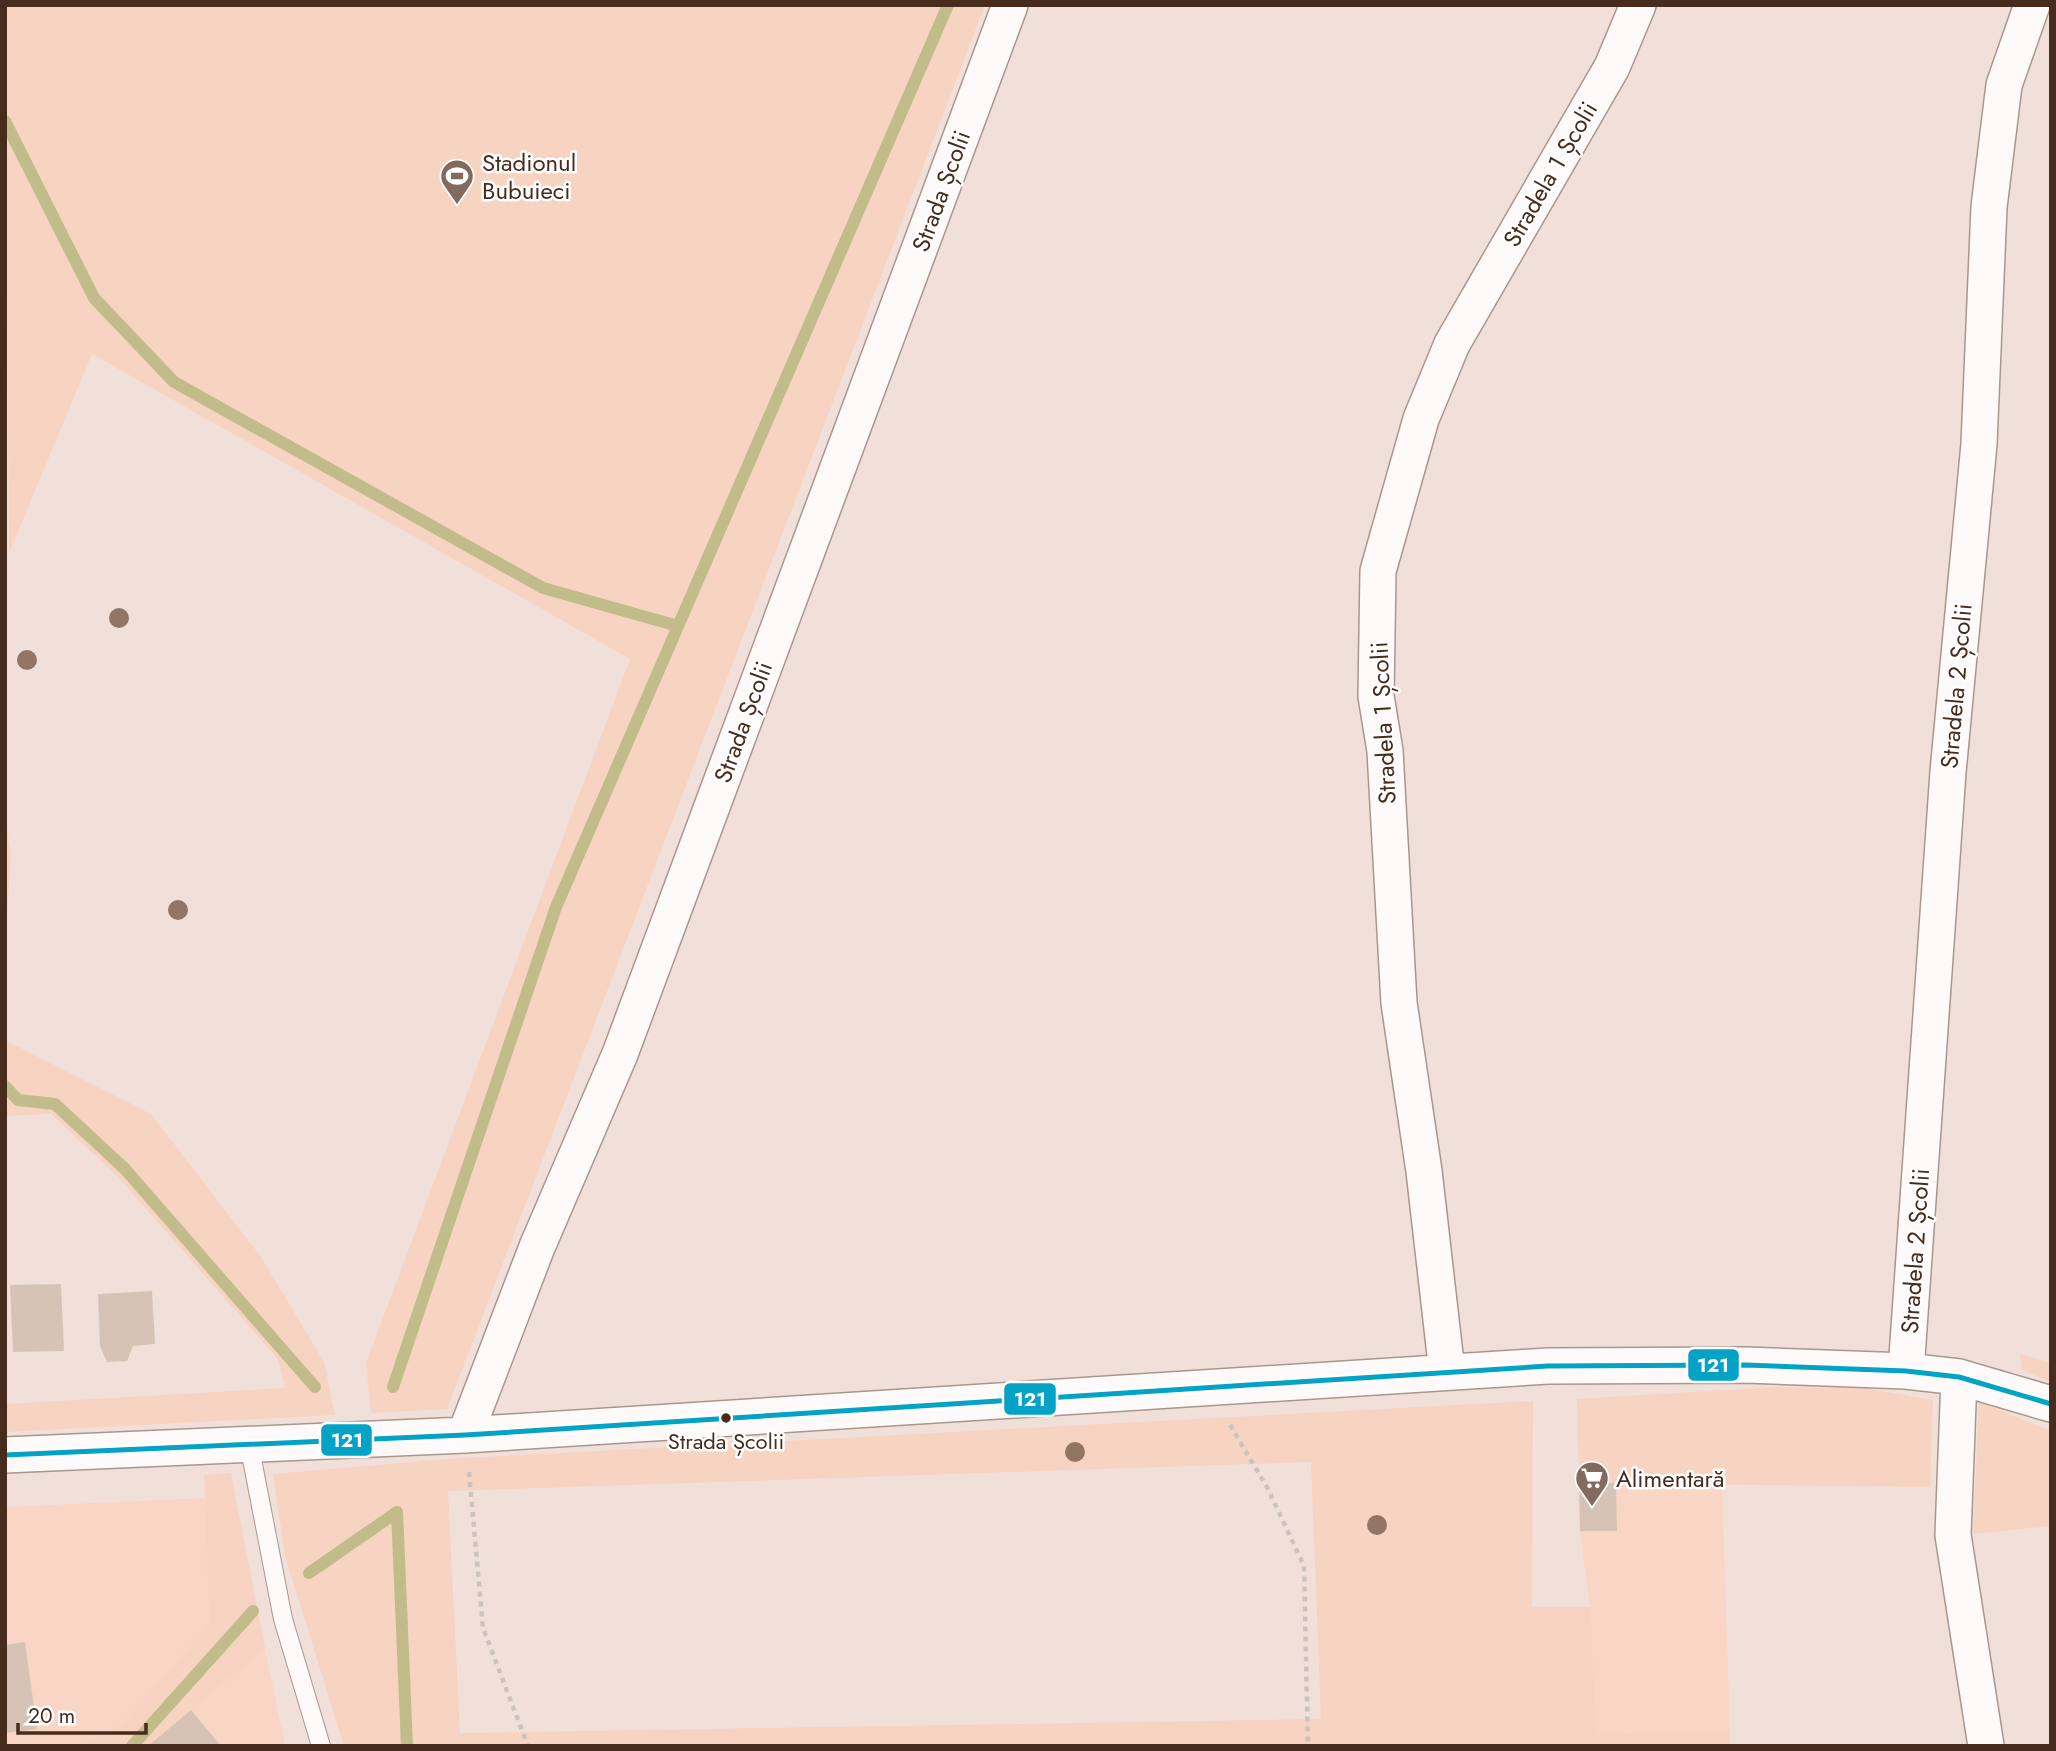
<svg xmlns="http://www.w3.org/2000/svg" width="2056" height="1751" font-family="Jost,sans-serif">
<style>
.built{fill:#f8d5c5}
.green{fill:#f7d3c2;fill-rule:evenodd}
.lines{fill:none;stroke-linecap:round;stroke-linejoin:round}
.stream{stroke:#c2bc8b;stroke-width:12}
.building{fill:#d6c3b5}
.service-casing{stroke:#aa968d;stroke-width:20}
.minor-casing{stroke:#aa968d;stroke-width:38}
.path{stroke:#cbc3bf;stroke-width:4.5;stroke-dasharray:5 5;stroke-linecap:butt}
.service{stroke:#fdfaf9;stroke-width:18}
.minor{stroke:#fdfaf9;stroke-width:35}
.bus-1-casing{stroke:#fff;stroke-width:10}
.bus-1{stroke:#04a3c5;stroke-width:5}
.tree{fill:#927565}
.bus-dot{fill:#472b1d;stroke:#fff;stroke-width:2.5}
.labels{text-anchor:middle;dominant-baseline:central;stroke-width:5;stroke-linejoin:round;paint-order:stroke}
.bus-label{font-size:22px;fill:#472b1d;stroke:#fff}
.poi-label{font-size:24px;fill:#472b1d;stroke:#fff;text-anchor:start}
.street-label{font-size:24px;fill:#472b1d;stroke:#fff}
.line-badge{stroke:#fff;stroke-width:2.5}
.badge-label{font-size:19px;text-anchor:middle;font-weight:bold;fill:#fff}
</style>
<rect width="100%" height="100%" fill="#f1e0d9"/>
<path class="built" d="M1579,1483L1722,1484L1730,1732L1595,1734L1590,1607L1580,1531Z
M207,1498L210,1624L123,1723L81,1746H5V1507Z
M265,1648L285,1746H148L191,1710Z"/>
<path class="green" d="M5,5H985L447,1409L371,1413L366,1363L630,659L92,354L9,553Z
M5,814L11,855L5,948Z
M5,1040L151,1114L261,1257L324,1362L335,1415L5,1432V1404L285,1388L278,1359L118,1177L51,1114L5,1116Z
M2020,1354L2051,1363V1382L2022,1370Z
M1773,1387L1865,1388L1933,1400L1930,1487L1579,1483L1577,1399Z
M1533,1401L1532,1607H1590L1596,1734L1730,1732V1746H344L285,1556L273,1474L446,1459ZM1311,1462L1321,1719L460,1733L448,1491Z
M1979,1402L2051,1431V1526L1973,1534Z
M231,1473L265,1648L148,1746H81L123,1723L210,1624L204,1475Z"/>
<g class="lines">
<path class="stream" d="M5,121L94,298L174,382L543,588L678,626
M5,1086L18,1100L55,1104L125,1169L315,1387
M393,1387L556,907L948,5
M397,1512L407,1746
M309,1573L397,1512
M132,1746L253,1611"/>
</g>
<path class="building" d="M61,1284L64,1351L13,1352L10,1285Z
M152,1291L155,1344L133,1346L127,1361L107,1362L100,1346L98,1294Z
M1579,1483H1616L1617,1531H1580Z
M25,1642L37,1729L5,1733V1645Z
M191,1710L221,1746H148Z"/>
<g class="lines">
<g class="service-casing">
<path id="service" d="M249,1444L283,1619L321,1746"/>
</g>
<g class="minor-casing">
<path id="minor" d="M1906,1371L1948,772L1979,444L1989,207L2004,85L2032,5
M1447,1372L1424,1171L1399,1003L1385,751L1376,696L1378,571L1421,419L1452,344L1612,67L1638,5
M1959,1377L1953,1535L1986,1746
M465,1435L537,1247L620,1054L1010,5
M5,1455L465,1435L1548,1366L1746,1365L1906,1371L1959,1377L2051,1404"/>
</g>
<path class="path" d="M1230,1425L1268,1489L1304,1566L1308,1746
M469,1472L483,1628L528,1746"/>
<use href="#service" class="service"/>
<use href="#minor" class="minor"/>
<g class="bus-1-casing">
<path id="bus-1" d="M5,1455L465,1435L1548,1366L1746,1365L1906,1371L1959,1377L2051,1404"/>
</g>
<use href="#bus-1" class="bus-1"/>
</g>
<g class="tree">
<circle cx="119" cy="618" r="10"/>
<circle cx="27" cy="660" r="10"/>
<circle cx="178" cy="910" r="10"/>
<circle cx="1075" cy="1452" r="10"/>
<circle cx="1377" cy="1525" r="10"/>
</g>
<defs>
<g id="stadium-pin" transform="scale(1.75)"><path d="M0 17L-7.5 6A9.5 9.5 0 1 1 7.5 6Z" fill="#826a5f" stroke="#fff"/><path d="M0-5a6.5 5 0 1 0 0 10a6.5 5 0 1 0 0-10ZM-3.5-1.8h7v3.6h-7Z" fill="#fff"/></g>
<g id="supermarket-pin" transform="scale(1.75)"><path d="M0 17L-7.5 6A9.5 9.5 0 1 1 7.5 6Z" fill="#826a5f" stroke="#fff"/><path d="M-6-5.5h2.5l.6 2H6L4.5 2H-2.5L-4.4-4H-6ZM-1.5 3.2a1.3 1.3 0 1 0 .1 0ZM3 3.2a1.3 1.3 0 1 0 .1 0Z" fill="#fff"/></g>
</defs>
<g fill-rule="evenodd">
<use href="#stadium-pin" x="457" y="176"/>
<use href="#supermarket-pin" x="1592" y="1478"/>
</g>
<circle class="bus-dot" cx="726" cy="1418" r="6"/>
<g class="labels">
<g class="bus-label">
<text x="726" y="1441">Strada Școlii</text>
</g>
<g class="poi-label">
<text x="482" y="162">Stadionul<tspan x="482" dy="28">Bubuieci</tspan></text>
<text x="1616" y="1478">Alimentară</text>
</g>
<g class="street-label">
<text transform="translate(1550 174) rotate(-60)">Stradela 1 Școlii</text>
<text transform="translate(941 191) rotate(-70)">Strada Școlii</text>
<text transform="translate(1956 686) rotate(-85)">Stradela 2 Școlii</text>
<text transform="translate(743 722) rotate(-70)">Strada Școlii</text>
<text transform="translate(1383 723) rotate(-93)">Stradela 1 Școlii</text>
<text transform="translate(1915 1251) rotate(-86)">Stradela 2 Școlii</text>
</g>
</g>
<g class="line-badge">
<rect x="1687" y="1348" width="53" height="34" rx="7" fill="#04a3c5"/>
<rect x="1003" y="1382" width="54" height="34" rx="7" fill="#04a3c5"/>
<rect x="320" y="1423" width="53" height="34" rx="7" fill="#04a3c5"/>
</g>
<g class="badge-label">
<text x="1713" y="1372">121</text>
<text x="1030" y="1406">121</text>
<text x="347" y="1447">121</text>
</g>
<rect width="2056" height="1751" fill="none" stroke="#472b1d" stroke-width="14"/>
<path d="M18 1723v10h128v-10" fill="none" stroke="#472b1d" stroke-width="3.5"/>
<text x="28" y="1723" font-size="21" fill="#472b1d" stroke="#ffffff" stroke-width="5" paint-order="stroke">20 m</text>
</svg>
